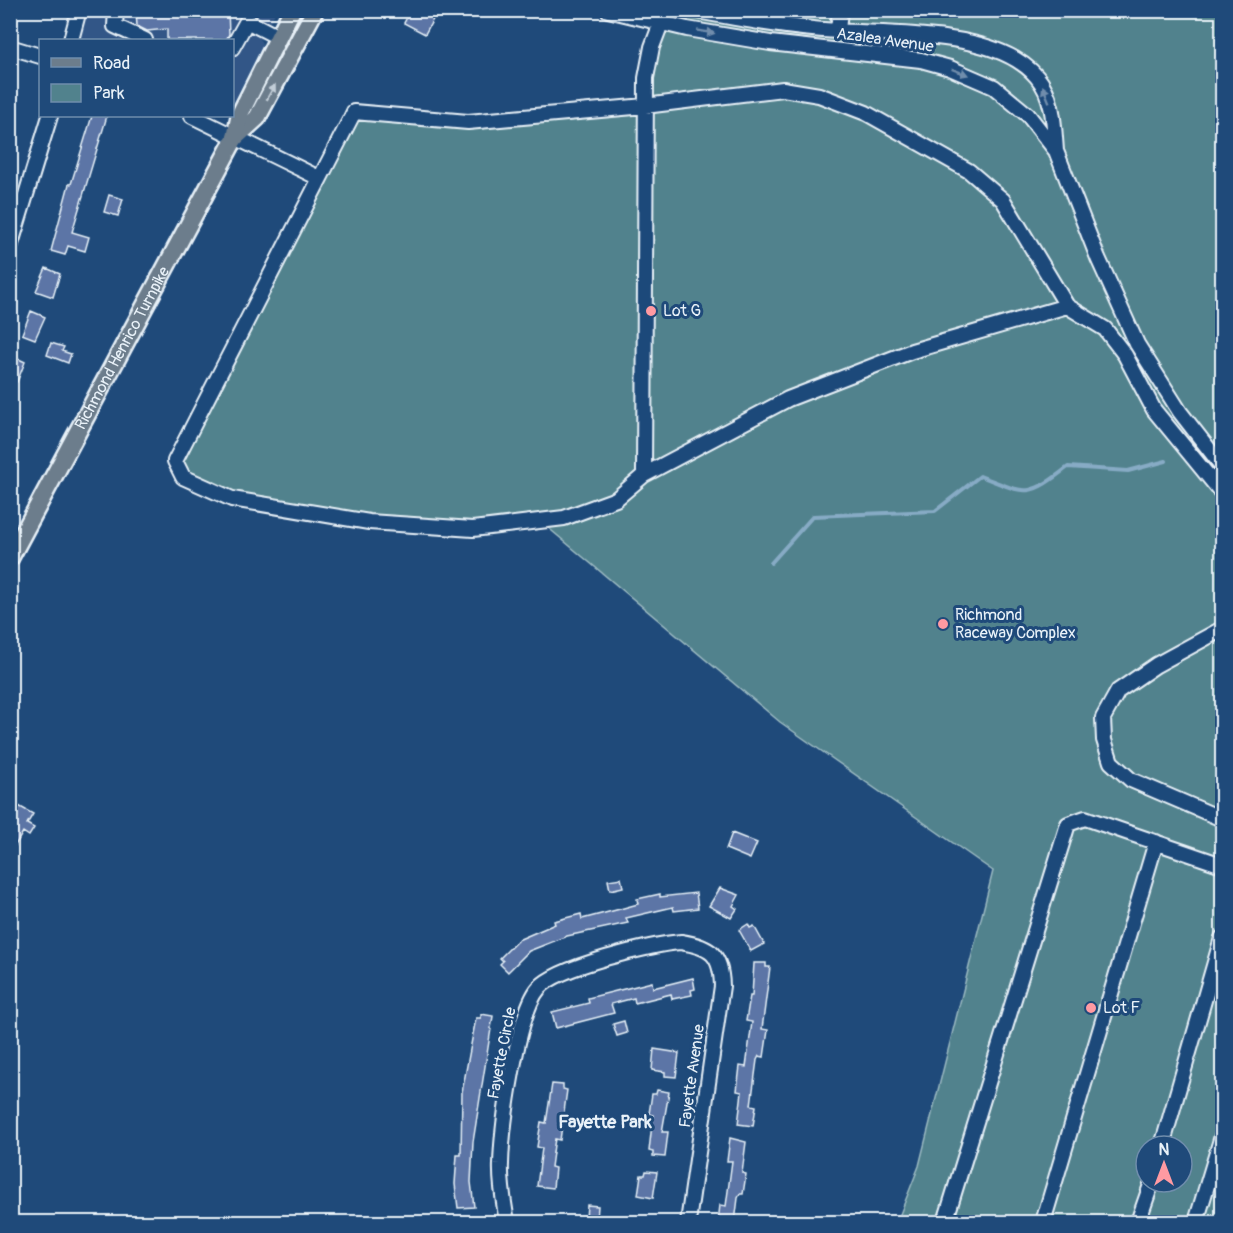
<svg xmlns="http://www.w3.org/2000/svg" width="1233" height="1233" font-family="Pangolin,sans-serif">
<style>
.built{fill:#315787}
.green{fill:#51828d;stroke:#9cbac2;stroke-width:1.5;fill-rule:evenodd}
.lines{fill:none;stroke-linecap:round;stroke-linejoin:round}
.stream{stroke:#87abc5;stroke-width:4}
.building{fill:#5b75a6;stroke:#e8f1f8;stroke-width:1.5}
.minor-casing{stroke:#e8f1f8;stroke-width:18}
.major-casing{stroke:#e8f1f8;stroke-width:21}
.minor{stroke:#1f4a7a;stroke-width:14}
.major{stroke:#6c7d8c;stroke-width:16}
.oneway{fill:#6f8dac}
.oneway2{fill:#c3ced8}
.poi-dot{fill:#ff9aa2;stroke:#1f4a7a;stroke-width:2}
.labels{text-anchor:middle;dominant-baseline:central;stroke-width:6;stroke-linejoin:round;paint-order:stroke}
.street-label{font-size:16px;fill:#e8f1f8;stroke:#1f4a7a}
.poi-label{font-size:16px;fill:#e8f1f8;stroke:#1f4a7a;text-anchor:start}
.neighbourhood-label{font-size:18px;font-weight:bold;fill:#e8f1f8;stroke:#1f4a7a}
</style>
<rect width="100%" height="100%" fill="#1f4a7a"/>
<filter id="ink" filterUnits="userSpaceOnUse"><feTurbulence type="fractalNoise" baseFrequency=".0167" numOctaves="2"/><feDisplacementMap in="SourceGraphic" scale="12" xChannelSelector="R" yChannelSelector="G"/><feConvolveMatrix kernelMatrix="1 2 1 2 8 2 1 2 1" color-interpolation-filters="sRGB"/></filter>
<g filter="url(#ink)">
<path class="built" d="M88,11H276L260,40L263,45L233,103L232,40H80Z"/>
<path class="green" d="M666,11H1222V1222H897L919,1166L993,871L780,722L546,526L399,520L217,494L171,463L324,161L347,107L403,117L468,122L645,106ZM1146,1146H1182V1182H1146Z"/>
<g class="lines">
<path class="stream" d="M771,563L813,516L935,511L980,476C1027,494 1027,499 1068,467L1128,471L1166,461"/>
</g>
<path class="building" d="M136,10H228L229,34L226,40H167V29L147,31L137,26Z
M411,10H438L425,34L404,23Z
M92,116H107L72,232L89,237L85,251L68,246L65,255L51,251L69,184H71Z
M109,195L123,199L118,216L104,212Z
M46,268L60,274L53,297L36,291Z
M31,311L45,317L35,339L22,334Z
M51,343L64,347L62,351L71,354L68,363L47,355Z
M10,355L25,362L17,382L10,379Z
M15,804L33,814L27,824L34,828L29,836L23,832L10,854V813Z
M732,833L757,843L750,859L726,849Z
M621,878L623,887L610,890L608,880Z
M720,888L739,895L733,906L737,909L731,918L709,906Z
M696,893L698,908L674,911L673,907L626,918L628,923L567,936L529,951L508,972L500,964L503,961L500,958L518,940L555,924L554,921L581,914L582,919L620,909L638,904L637,899L660,894V897Z
M748,924L750,928L754,926L764,944L751,951L739,930Z
M754,963H766V967H770L762,1029L768,1030L764,1057L759,1056L757,1060L751,1105L756,1106L753,1126L738,1124L742,1092L737,1091L740,1066L746,1067L752,1022L746,1021L750,996H752Z
M693,978L695,989L691,990L692,995L672,999L671,994L635,1003L634,998L611,1004L614,1013L556,1028L552,1012L589,1003L588,998L652,982L653,988Z
M481,1014L493,1016L473,1142L471,1182L474,1207L458,1208L455,1184L457,1155H461L462,1092L476,1018H481Z
M624,1021L627,1033L617,1036L613,1024Z
M654,1049L679,1053L676,1077L665,1076V1072L652,1070Z
M552,1084L563,1085V1089L567,1090L560,1140L555,1139L554,1145L551,1167L555,1168L553,1188L537,1186L542,1148L537,1147L541,1122L546,1123Z
M657,1090L669,1092L662,1132H668L665,1157L653,1156V1152L649,1151L653,1115L649,1114L652,1094H656Z
M730,1138L746,1142L742,1173L746,1174L743,1194H740L738,1198L735,1222H718L720,1205L726,1206L732,1161H727Z
M646,1171L657,1172L653,1198L638,1195L641,1175H645Z
M587,1205L598,1206L597,1219L586,1218Z"/>
<g class="lines">
<g class="minor-casing">
<path id="minor" d="M116,10L115,26L145,40
M608,10L687,29L770,43L921,60L950,68L994,87L1028,115L1056,151L1098,258L1137,344L1180,412L1222,466
M692,10C740,19 788,28 837,31C894,35 998,30 1037,77C1054,97 1054,126 1056,151
M838,31L840,10
M71,40L79,10
M10,47L40,56
M232,48L247,21L278,37
M192,116L319,178
M10,247L50,116
M1067,306L912,351L788,399L644,475L616,499L564,518L473,529L369,522L232,499L183,477L175,461L354,112L468,122L645,106L783,89L819,95L866,113L969,171L1003,200L1067,306L1105,329L1125,355L1154,410L1222,493
M644,475L646,78L652,47L666,10
M1222,629L1156,665L1118,691L1103,718L1104,740L1111,762L1131,780L1222,819
M1162,1146L1222,938
M507,1222C504,1203 500,1183 501,1164C502,1127 517,1013 539,988C557,967 652,944 681,942C711,947 721,954 722,986L688,1222
M945,1222L1068,824L1085,818L1222,865
M1043,1222L1156,842
M1138,1222L1152,1182
M1196,1222L1222,1136"/>
</g>
<g class="major-casing">
<g id="major">
<path d="M235,138L257,118L315,10"/>
<path id="s1" d="M10,558L235,138L240,114L292,10"/>
</g>
</g>
<use href="#minor" class="minor"/>
<use href="#major" class="major"/>
</g>
<defs><path id="oneway-solid" d="M-6-.8H1V-3.2L6.5 0L1 3.2V.8H-6Z" transform="scale(1.5)"/></defs>
<g class="oneway">
<use href="#oneway-solid" transform="translate(706 32) rotate(10)"/>
<use href="#oneway-solid" transform="translate(960 72) rotate(21)"/>
<use href="#oneway-solid" transform="translate(1046 94) rotate(-112)"/>
</g>
<use class="oneway2" href="#oneway-solid" transform="translate(271 92) rotate(-61)"/>
</g>
<g class="poi-dot">
<circle cx="651" cy="311" r="6"/>
<circle cx="943" cy="624" r="6"/>
<circle cx="1091" cy="1008" r="6"/>
</g>
<g class="labels">
<g class="street-label">
<text transform="translate(885 40) rotate(8)">Azalea Avenue</text>
<text stroke="none"><textPath href="#s1" startOffset="238">Richmond Henrico Turnpike</textPath></text>
<text transform="translate(502 1053) rotate(-79)">Fayette Circle</text>
<text transform="translate(692 1076) rotate(-82)">Fayette Avenue</text>
</g>
<g class="poi-label">
<text x="663" y="311">Lot G</text>
<text x="955" y="615">Richmond<tspan x="955" dy="18">Raceway Complex</tspan></text>
<text x="1103" y="1008">Lot F</text>
</g>
<g class="neighbourhood-label">
<text x="605" y="1122">Fayette Park</text>
</g>
</g>
<rect width="1233" height="1233" fill="none" stroke="#1f4a7a" stroke-width="36"/>
<rect x="18" y="18" width="1197" height="1197" fill="none" stroke="#e8f1f8" stroke-width="2" filter="url(#ink)"/>
<rect x="39" y="39" width="195" height="78" fill="#1f4a7a" stroke="#6f8dac" stroke-width="1.5"/>
<rect x="51" y="58" width="30" height="9" fill="#6c7d8c" stroke="#6f8dac" stroke-width="1.5"/>
<text x="93" y="69" font-size="18" fill="#e8f1f8">Road</text>
<rect x="51" y="84" width="30" height="18" fill="#51828d" stroke="#6f8dac" stroke-width="1.5"/>
<text x="93" y="99" font-size="18" fill="#e8f1f8">Park</text>
<g transform="translate(1164 1164)"><circle r="28" fill="#1f4a7a" stroke="#6f8dac" stroke-width="1.5"/>
<path d="M0-4.5L10 22L0 15L-10 22Z" fill="#ff9aa2"/>
<text y="-9" font-size="16" font-weight="bold" text-anchor="middle" fill="#e8f1f8">N</text>
</g>
</svg>
